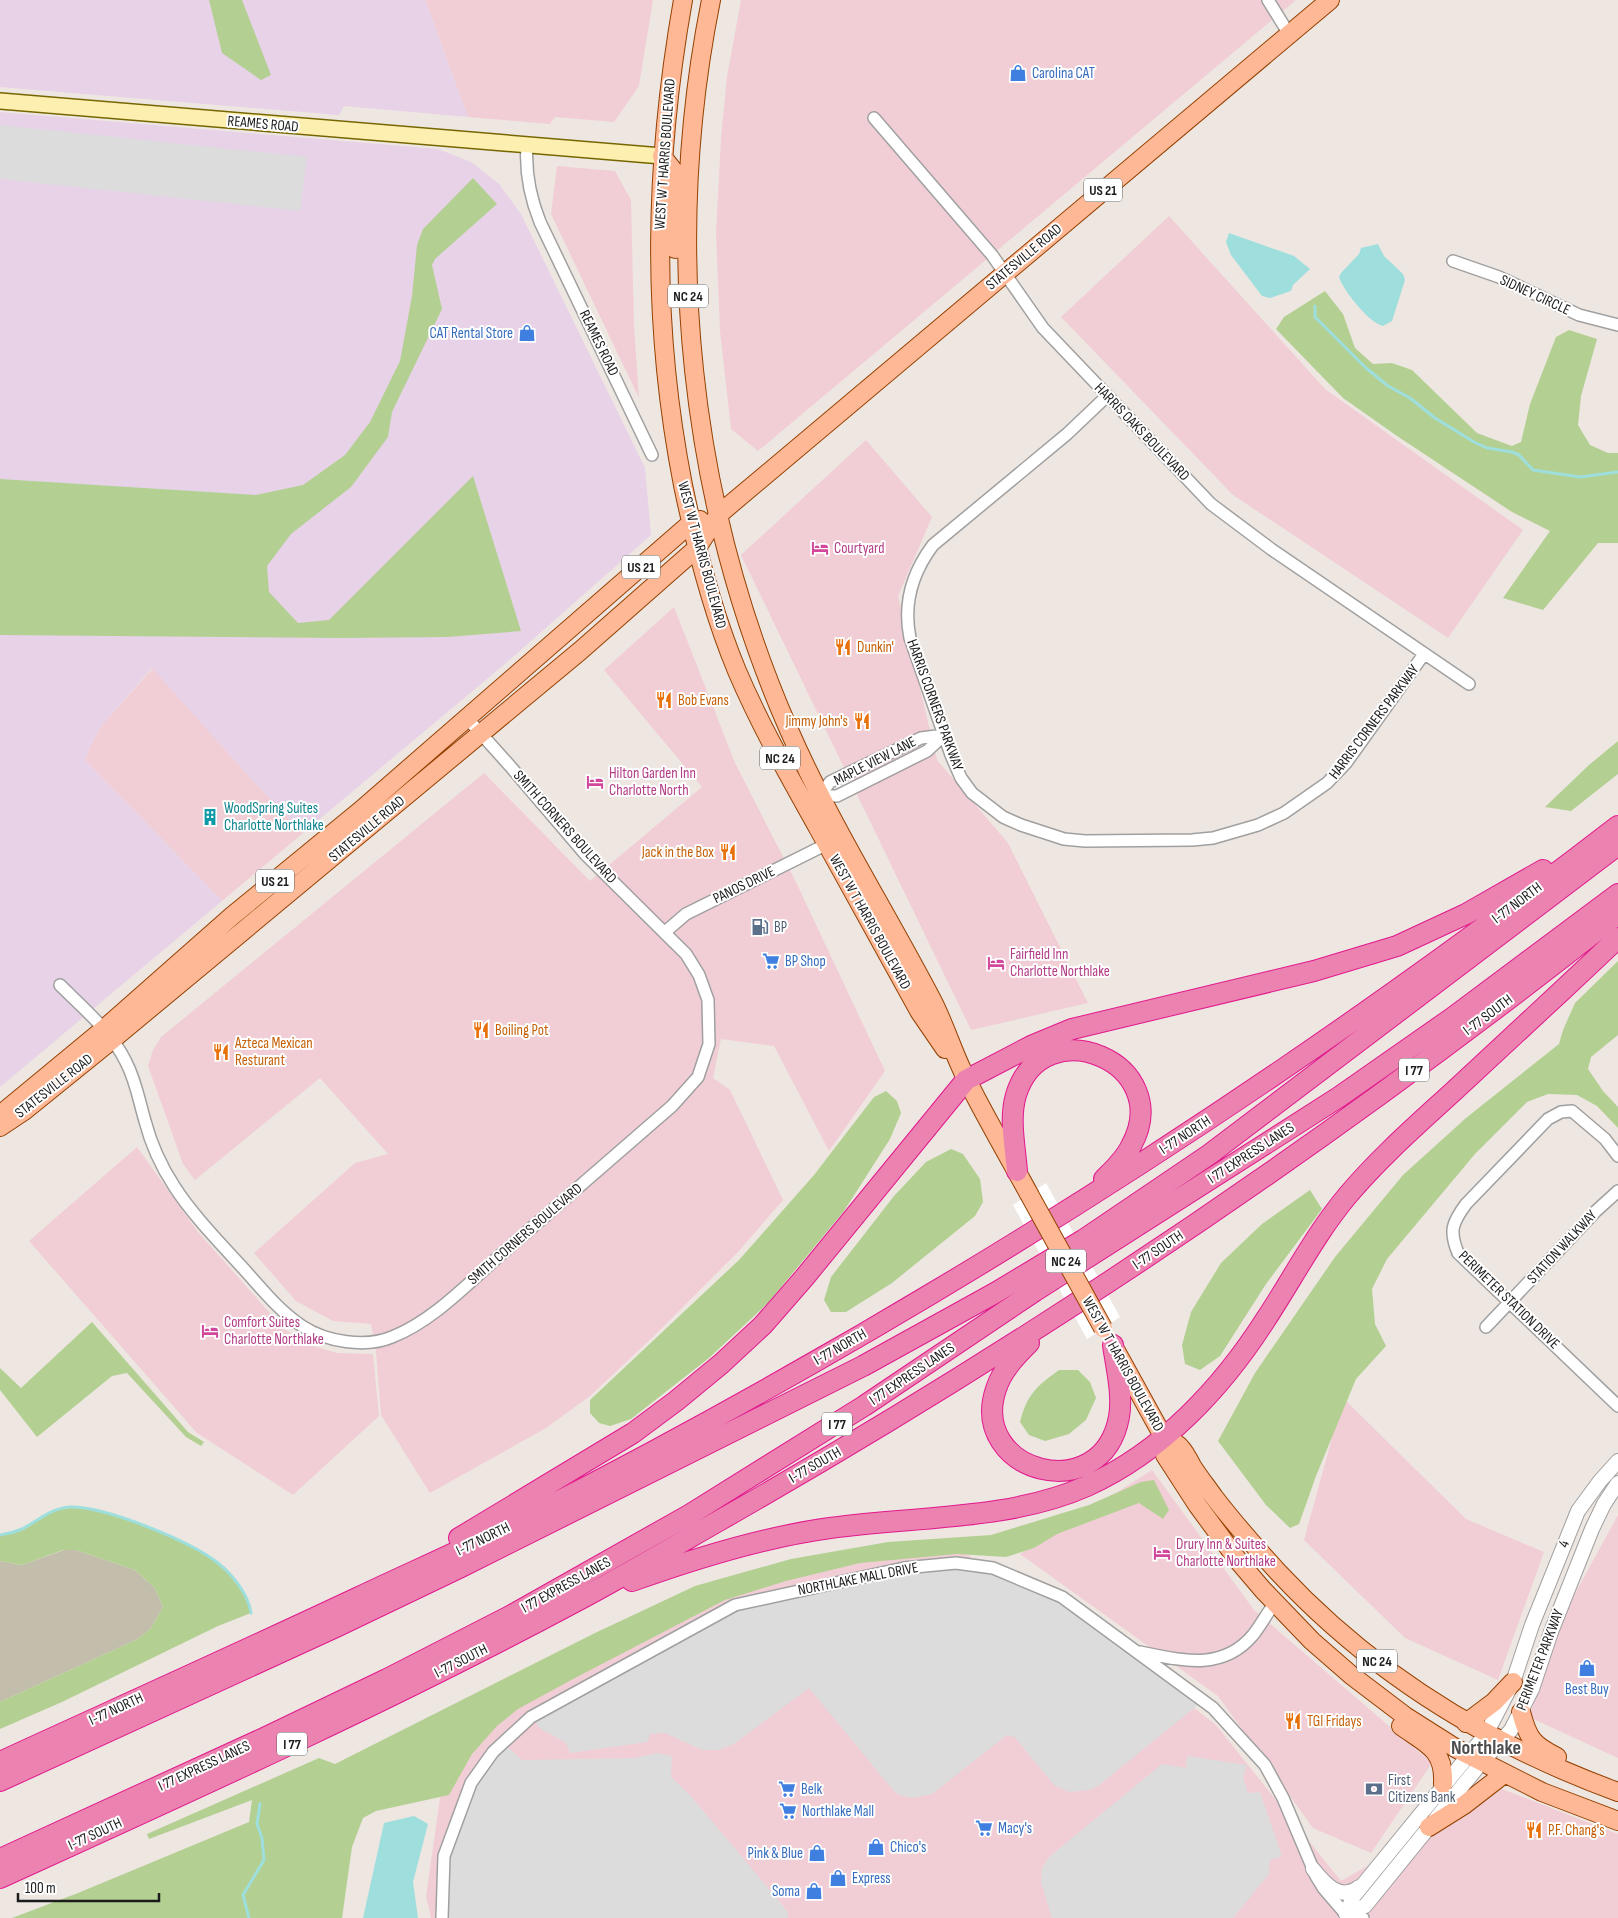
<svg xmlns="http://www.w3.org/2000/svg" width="1618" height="1918" font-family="'Sofia Sans Condensed',sans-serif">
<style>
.commercial{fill:#f1ced5}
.industrial{fill:#e7d2e8}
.construction{fill:#c3bdac}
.forest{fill:#b3d092}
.parking{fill:#dcdcdc}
.water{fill:#9edfde}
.pier{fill:#fff}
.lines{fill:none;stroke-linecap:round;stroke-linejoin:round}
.stream{stroke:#9edfde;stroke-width:3}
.minor-casing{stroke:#a0a0a0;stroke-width:14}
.tertiary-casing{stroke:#a0a0a0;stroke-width:16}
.secondary-casing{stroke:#766600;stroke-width:18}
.primary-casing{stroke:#944000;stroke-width:20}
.motorway-casing{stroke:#e1198d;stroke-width:22}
.minor{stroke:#fff;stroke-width:11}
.tertiary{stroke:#fff;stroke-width:14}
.secondary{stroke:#fdefb0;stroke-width:15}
.primary{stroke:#ffb895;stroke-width:18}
.motorway{stroke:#eb82af;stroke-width:20}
.primary-bridge-casing{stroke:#944000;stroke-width:20;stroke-linecap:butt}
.primary-bridge{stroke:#ffb895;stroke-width:18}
.labels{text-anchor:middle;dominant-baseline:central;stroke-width:4;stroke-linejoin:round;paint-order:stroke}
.shield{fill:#fff;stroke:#606060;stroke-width:1}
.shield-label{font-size:14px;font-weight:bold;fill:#1c1c1c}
.shop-label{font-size:15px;fill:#366cbe;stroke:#fff;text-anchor:start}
.street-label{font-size:15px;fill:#1c1c1c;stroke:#fff}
.hotel-label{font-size:15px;fill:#b23c85;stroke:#fff;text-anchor:start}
.food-label{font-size:15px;fill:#c56008;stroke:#fff;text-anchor:start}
.culture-label{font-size:15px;fill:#0d838f;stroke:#fff;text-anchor:start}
.service-label{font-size:15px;fill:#4e5e75;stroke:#fff;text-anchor:start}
.district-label{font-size:20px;font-weight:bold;fill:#4f4f4f;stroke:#fff}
</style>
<rect width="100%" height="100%" fill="#eee6e1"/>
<path class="commercial" d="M425,0H653L639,86L614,122L555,117L550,124L468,117Z
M741,0H1296L758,451L731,429L720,331L716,233L721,138L727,77Z
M557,166L615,171L631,200L634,326L639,398L551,214Z
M1169,216L1325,389L1523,530L1448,638L1233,495L1061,317Z
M866,440L932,517L898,596L937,760L1008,843L1088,1003L971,1030L741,555Z
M674,607L735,763L794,878L885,1071L829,1151L774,1046L721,1039L713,1078L730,1090L783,1200L739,1251L656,1334L590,1396L546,1428L430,1493L381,1415L376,1352L371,1324L333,1321L296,1301L254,1253L355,1163L388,1154L320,1078L195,1180L183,1164L148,1066L153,1050L161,1037L484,773L590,881L702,787L604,670Z
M153,668L254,782L303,833L222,901L85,760L90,746L102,725Z
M137,1147L198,1232L284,1329L307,1344L337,1353L373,1354L379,1416L293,1495L197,1433L29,1241Z
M1343,1398L1466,1519L1544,1552L1498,1680L1405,1638L1304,1540Z
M1152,1470L1254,1610L1432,1763L1371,1853L1313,1828L1218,1696L1020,1554Z
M1618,1515V1758L1529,1717L1566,1610Z
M947,1542L1127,1656L1216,1725L1341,1881L1502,1789L1618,1834V1918H431L426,1896L449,1736L730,1589Z"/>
<path class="industrial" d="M0,0H425L468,117L344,106L339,115L0,87Z
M0,112L438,149L471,162L499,184L521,214L645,468L651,535L506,663L303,833L254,782L152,668L102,725L90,746L85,760L222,901L0,1087Z"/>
<path class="construction" d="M64,1550H76L135,1570L155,1588L163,1607L151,1628L138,1639L0,1702V1561L22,1565Z"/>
<path class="forest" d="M209,0H242L271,75L261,80L222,53Z
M473,178L497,204L435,259L432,265L442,309L392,412L388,437L351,487L291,534L267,566L269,592L298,623L329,620L473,476L521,631L448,637L341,638L0,635V479L256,495L303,485L345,455L370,422L400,361L412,296L417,245L423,229Z
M1325,291L1343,314L1355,348L1373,364L1392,363L1412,370L1477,433L1512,446L1521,442L1530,404L1556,337L1569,330L1597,339L1581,396L1578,425L1590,445L1608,453H1618V543H1598L1543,610L1503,598L1550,531L1512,512L1397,436L1343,398L1276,329L1284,317Z
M1618,741V774L1571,811L1545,807L1589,765Z
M1618,961V1035L1591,1057L1588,1069L1603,1091L1618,1107V1128L1597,1106L1577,1095L1548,1094L1527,1102L1475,1154L1387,1259L1372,1289L1375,1324L1386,1346L1356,1379L1316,1476L1299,1524L1290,1528L1266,1505L1218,1441L1255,1373L1335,1257L1403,1175L1466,1118L1559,1044L1563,1030L1575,1003Z
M886,1091L897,1101L901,1113L890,1139L844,1211L768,1303L709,1358L631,1419L610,1426L599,1423L590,1413V1400L739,1260L814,1175L874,1097Z
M951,1149L963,1154L980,1179L983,1202L975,1216L892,1283L846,1312H831L824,1300L831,1277L894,1196L926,1162Z
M1310,1190L1322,1209L1266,1284L1220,1356L1200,1370L1185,1364L1182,1345L1191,1312L1221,1263L1262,1224Z
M92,1322L188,1432L204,1442L201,1446L186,1437L127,1373L112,1376L37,1437L0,1390V1368L21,1388Z
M1059,1370H1078L1090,1382L1096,1398L1086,1420L1069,1434L1045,1441L1029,1435L1020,1422C1027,1394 1037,1386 1059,1370Z
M1154,1480L1169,1510L1163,1519L1139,1503L1057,1534L1034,1548L1006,1557L957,1554L860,1563L786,1581L725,1600L573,1679L518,1709L497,1726L472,1754L449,1795L376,1811L363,1818L352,1847L342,1918H12L78,1893L249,1822L252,1800L149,1839L147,1834L319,1758L335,1764L595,1633L695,1586L791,1559L888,1542L991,1535L1089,1505L1141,1482Z
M72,1507C81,1509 90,1509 98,1511C148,1524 241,1556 251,1613L218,1626L62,1702L0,1729V1702L138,1639L151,1628L163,1607L155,1588L135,1570L76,1550H63L22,1565L0,1561V1535L22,1529L56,1509Z"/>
<path class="parking" d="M0,125L307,157L300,211L0,179Z
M956,1563L1034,1584L1204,1700L1098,1786L1089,1790L1070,1792L1055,1786L1017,1740L1014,1737L1007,1735L932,1794L912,1798L899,1795L893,1790L809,1688L734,1744L719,1750H702L665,1733L650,1734L648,1742L570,1753L566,1743L541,1729L531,1717L735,1605Z
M502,1742L522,1760L635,1758L656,1753L672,1756L671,1777L689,1794L780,1902L788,1913V1918H442L444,1856L466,1796Z
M1187,1756L1247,1765L1243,1777L1248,1793L1260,1792L1282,1856L1270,1860L1269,1874L1233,1918H1052L1041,1882L1042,1868L1049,1857L1162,1764L1186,1768Z"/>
<path class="water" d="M1229,233L1294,256L1310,269L1293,285L1291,291L1270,298L1262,296L1231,255L1226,242Z
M1378,244L1384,256L1403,274L1405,280L1392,321L1383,326C1369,323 1343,290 1339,277L1341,273L1359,254L1361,248Z
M414,1816L428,1824L413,1882L418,1918H363L384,1823Z"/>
<path class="pier" d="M1046,1183L1120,1317L1087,1339L1013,1205Z"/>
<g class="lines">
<path class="stream" d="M1315,306V317L1366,368L1388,386L1410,398L1435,418L1474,442L1487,448L1512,452L1519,455L1533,470L1580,477L1618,472
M0,1535C8,1534 15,1532 22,1529C38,1521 51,1508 70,1507C105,1506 190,1541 218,1563C233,1575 248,1594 251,1613
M249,1918L243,1895L264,1860L262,1838L257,1824L260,1804"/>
<g class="minor-casing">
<path id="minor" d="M1268,0L1289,34
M874,118L992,255L1043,328L1211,504L1271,549L1469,684
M527,145C525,172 530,197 540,222L652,455
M1453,261L1499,277L1579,315L1618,325
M1107,396L1067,434L933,545C912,573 903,604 910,638L951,755L961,778L972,793L1003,817L1021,825L1064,839L1085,841L1192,840L1213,838L1258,825L1284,813L1327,783L1346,763L1424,654
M820,795L837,796L927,751L944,735
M820,795L830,782L834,780L921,738L944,735
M665,932L686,914L827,844
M60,985C84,1009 111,1031 126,1062C136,1081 139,1101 145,1121C151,1144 161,1166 174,1186C191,1213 220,1243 242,1267C261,1288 279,1311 302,1326C326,1342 366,1348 392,1337C435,1320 470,1281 505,1251C561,1203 616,1154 672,1106L698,1077L709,1044L708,1000L699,975L686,954L585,854L510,766L466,717
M1618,1156L1605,1139L1572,1111L1561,1112L1548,1119L1466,1204C1452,1223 1449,1231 1458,1253L1618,1406
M1486,1327L1596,1211L1618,1191
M1140,1652C1180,1660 1222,1672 1253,1635C1261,1625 1267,1613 1275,1603
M1346,1914L1363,1918
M442,1918L444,1856L471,1783L493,1752L531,1717L735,1605L904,1568L956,1563L993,1568L1062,1597L1213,1708L1265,1765L1283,1798L1316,1876L1324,1889L1349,1918"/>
</g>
<g class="tertiary-casing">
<path id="tertiary" d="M1313,1869C1325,1884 1341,1902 1359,1887
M1346,1914L1353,1897L1486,1734L1513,1682L1532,1625L1578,1511L1600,1481L1618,1461
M1346,1914L1365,1906L1481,1763L1511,1730L1532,1689L1551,1632L1592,1529L1604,1504L1618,1483"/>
</g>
<g class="secondary-casing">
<path id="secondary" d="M0,101L662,156"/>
</g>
<g class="primary-casing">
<path id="primary" d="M683,0C654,164 651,322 683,485C696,548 712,611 737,671C760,725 789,776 818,828C852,889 885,950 919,1011L945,1049
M711,0C662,244 689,502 789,730C830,824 885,910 932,1000C946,1027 954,1056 968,1082C987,1120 1009,1157 1029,1194
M662,156L673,170L676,182L675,249
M0,1115L104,1029L232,916L360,811L691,523L700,520
M0,1127L24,1111L113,1039L580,651L697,548L718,515L1330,0
M1116,1351L1164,1438L1165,1455L1198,1506L1240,1563L1263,1590L1312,1641L1351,1675L1405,1716L1457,1749L1542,1792L1618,1821
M1164,1438C1169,1440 1177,1443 1180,1447C1185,1452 1189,1460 1192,1466C1199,1477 1207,1487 1214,1497C1234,1523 1256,1548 1278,1572C1372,1673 1489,1745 1618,1792
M1521,1712C1528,1739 1533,1745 1557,1757
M1466,1723L1494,1702L1513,1682
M1401,1726C1426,1744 1445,1749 1443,1784
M1429,1827L1464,1805L1504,1774"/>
</g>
<g class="motorway-casing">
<path id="motorway" d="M1017,1171C1015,1146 1009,1119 1016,1095C1043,1007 1177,1063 1131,1146C1125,1159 1114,1169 1104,1179
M1029,1343C1016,1356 1002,1370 996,1389C968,1472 1102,1509 1119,1417C1123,1394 1116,1367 1113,1345
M459,1538L633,1433L676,1401L721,1364L763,1325L804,1278L966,1080L1031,1046L1072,1029L1314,971L1397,946L1466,914L1543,870
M632,1581C696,1558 763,1537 830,1528C914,1516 1008,1521 1087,1486C1162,1452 1222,1388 1266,1319C1293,1278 1316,1233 1348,1195C1380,1157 1418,1124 1455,1090C1509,1040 1564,989 1618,938
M0,1762C120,1707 240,1653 359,1597C416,1570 474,1545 530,1516C913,1320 1277,1089 1618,826
M0,1781L336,1627L461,1567L863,1366L995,1293L1083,1240L1210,1154L1618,845
M0,1859L264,1738L387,1679L510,1616L689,1515L864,1406L1035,1291L1339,1097L1452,1018L1618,894
M0,1878C193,1790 386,1703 573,1603C624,1576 673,1547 722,1519C1036,1340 1335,1138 1618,914"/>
</g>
<use href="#minor" class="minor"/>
<use href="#tertiary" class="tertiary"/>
<use href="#secondary" class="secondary"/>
<use href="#primary" class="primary"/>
<use href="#motorway" class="motorway"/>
<g class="primary-bridge-casing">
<path id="primary-bridge" d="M1029,1194L1103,1328"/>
</g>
<use href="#primary-bridge" class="primary-bridge"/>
</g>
<defs>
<g id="shop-bare" transform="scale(1.35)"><path d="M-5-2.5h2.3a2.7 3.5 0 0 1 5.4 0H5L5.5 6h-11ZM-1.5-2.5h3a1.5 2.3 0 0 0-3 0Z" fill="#3f7fe0" stroke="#fff" stroke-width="2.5" paint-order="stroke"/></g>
<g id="hotel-bare" transform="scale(1.35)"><path d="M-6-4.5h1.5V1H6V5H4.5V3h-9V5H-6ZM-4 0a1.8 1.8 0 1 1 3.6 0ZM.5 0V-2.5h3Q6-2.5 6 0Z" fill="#d1479c" stroke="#fff" stroke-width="2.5" paint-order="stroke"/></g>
<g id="restaurant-bare" transform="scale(1.35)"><path d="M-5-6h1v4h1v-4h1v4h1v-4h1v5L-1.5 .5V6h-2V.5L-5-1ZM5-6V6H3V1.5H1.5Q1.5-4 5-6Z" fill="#e8710a" stroke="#fff" stroke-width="2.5" paint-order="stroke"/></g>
<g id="building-bare" transform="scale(1.35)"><path d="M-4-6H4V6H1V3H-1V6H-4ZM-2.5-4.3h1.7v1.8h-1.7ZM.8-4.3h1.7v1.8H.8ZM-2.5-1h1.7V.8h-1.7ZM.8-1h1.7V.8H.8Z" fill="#0f9aa8" stroke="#fff" stroke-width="2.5" paint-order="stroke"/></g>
<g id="fuel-bare" transform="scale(1.35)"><path d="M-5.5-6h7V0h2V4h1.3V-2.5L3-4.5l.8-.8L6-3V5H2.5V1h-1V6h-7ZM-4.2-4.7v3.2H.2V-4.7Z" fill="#5c6f8a" stroke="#fff" stroke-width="2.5" paint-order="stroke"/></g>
<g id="supermarket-bare" transform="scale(1.35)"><path d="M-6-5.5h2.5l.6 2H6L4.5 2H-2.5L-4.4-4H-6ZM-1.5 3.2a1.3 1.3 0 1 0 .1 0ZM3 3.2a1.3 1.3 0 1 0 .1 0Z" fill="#3f7fe0" stroke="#fff" stroke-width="2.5" paint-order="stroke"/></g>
<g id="bank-bare" transform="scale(1.35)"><path d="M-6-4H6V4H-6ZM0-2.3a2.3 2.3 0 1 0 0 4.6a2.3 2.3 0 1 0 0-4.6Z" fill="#5c6f8a" stroke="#fff" stroke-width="2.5" paint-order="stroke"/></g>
</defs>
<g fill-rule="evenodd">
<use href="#shop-bare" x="1018" y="73"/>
<use href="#shop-bare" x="527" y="333"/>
<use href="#hotel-bare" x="820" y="548"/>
<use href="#restaurant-bare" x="843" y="647"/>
<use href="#restaurant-bare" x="664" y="700"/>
<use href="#restaurant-bare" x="862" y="721"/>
<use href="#hotel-bare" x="595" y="782"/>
<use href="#building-bare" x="210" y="817"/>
<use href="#restaurant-bare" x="728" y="852"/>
<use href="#fuel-bare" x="760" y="927"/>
<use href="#supermarket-bare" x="771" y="961"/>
<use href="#hotel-bare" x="996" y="963"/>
<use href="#restaurant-bare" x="481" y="1030"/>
<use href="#restaurant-bare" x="221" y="1052"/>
<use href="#hotel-bare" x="210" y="1331"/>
<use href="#hotel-bare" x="1162" y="1553"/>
<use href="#shop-bare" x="1587" y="1668"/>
<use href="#restaurant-bare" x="1293" y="1721"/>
<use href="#supermarket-bare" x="787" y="1789"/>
<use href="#bank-bare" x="1374" y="1789"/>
<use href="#supermarket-bare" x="788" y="1811"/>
<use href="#supermarket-bare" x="984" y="1828"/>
<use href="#restaurant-bare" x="1534" y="1830"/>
<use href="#shop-bare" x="876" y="1847"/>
<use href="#shop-bare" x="817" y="1853"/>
<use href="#shop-bare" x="838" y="1878"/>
<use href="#shop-bare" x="814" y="1891"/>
</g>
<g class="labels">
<g class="shield">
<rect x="1084" y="178.5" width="38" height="23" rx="4"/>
<rect x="668" y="284.5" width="40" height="23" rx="4"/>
<rect x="622" y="555.5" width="38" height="23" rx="4"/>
<rect x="760" y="746.5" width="40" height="23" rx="4"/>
<rect x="256" y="869.5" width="38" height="23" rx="4"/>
<rect x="1399" y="1058.5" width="30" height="23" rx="4"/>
<rect x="1046" y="1249.5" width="40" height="23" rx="4"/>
<rect x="822" y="1412.5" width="30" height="23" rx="4"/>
<rect x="1357" y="1649.5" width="40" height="23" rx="4"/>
<rect x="277" y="1732.5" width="30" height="23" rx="4"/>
</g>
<g class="shield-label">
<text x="1103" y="190">US 21</text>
<text x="688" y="296">NC 24</text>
<text x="641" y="567">US 21</text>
<text x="780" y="758">NC 24</text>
<text x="275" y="881">US 21</text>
<text x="1414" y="1070">I 77</text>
<text x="1066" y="1261">NC 24</text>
<text x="837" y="1424">I 77</text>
<text x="1377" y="1661">NC 24</text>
<text x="292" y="1744">I 77</text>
</g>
<g class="shop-label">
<text x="1032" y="73">Carolina CAT</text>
<text x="513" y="333" text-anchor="end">CAT Rental Store</text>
<text x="785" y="961">BP Shop</text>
<text x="1587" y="1689" text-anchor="middle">Best Buy</text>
<text x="801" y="1789">Belk</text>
<text x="802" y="1811">Northlake Mall</text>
<text x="998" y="1828">Macy's</text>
<text x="890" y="1847">Chico's</text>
<text x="803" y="1853" text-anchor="end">Pink &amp; Blue</text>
<text x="852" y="1878">Express</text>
<text x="800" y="1891" text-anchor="end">Soma</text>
</g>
<g class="street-label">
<text transform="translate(263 124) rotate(5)">REAMES ROAD</text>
<text transform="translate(665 154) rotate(-86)">WEST W T HARRIS BOULEVARD</text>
<text transform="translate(1024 257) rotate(-40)">STATESVILLE ROAD</text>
<text transform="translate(1535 295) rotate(25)">SIDNEY CIRCLE</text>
<text transform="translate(599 343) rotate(64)">REAMES ROAD</text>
<text transform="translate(1142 432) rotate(46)">HARRIS OAKS BOULEVARD</text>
<text transform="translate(702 555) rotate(75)">WEST W T HARRIS BOULEVARD</text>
<text transform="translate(935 705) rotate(70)">HARRIS CORNERS PARKWAY</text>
<text transform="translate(1374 722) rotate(-53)">HARRIS CORNERS PARKWAY</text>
<text transform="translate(875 761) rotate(-27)">MAPLE VIEW LANE</text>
<text transform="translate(565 827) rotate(48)">SMITH CORNERS BOULEVARD</text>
<text transform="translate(367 829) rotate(-40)">STATESVILLE ROAD</text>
<text transform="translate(744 885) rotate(-26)">PANOS DRIVE</text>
<text transform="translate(1517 903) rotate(-37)">I-77 NORTH</text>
<text transform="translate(870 922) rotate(61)">WEST W T HARRIS BOULEVARD</text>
<text transform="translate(1488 1015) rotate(-37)">I-77 SOUTH</text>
<text transform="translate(54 1086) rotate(-38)">STATESVILLE ROAD</text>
<text transform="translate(1185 1135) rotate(-33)">I-77 NORTH</text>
<text transform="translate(1251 1153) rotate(-33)">I 77 EXPRESS LANES</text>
<text transform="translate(525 1234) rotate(-41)">SMITH CORNERS BOULEVARD</text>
<text transform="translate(1562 1247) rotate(-47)">STATION WALKWAY</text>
<text transform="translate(1158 1250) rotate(-34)">I-77 SOUTH</text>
<text transform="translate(1509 1300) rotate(44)">PERIMETER STATION DRIVE</text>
<text transform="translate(840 1347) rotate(-30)">I-77 NORTH</text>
<text transform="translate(1123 1364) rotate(61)">WEST W T HARRIS BOULEVARD</text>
<text transform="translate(912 1374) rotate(-34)">I 77 EXPRESS LANES</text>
<text transform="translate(815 1465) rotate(-30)">I-77 SOUTH</text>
<text transform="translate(483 1539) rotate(-26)">I-77 NORTH</text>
<text transform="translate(1564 1544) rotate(-68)">4</text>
<text transform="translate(858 1579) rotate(-11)">NORTHLAKE MALL DRIVE</text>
<text transform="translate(566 1585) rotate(-29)">I 77 EXPRESS LANES</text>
<text transform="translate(1540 1660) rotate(-69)">PERIMETER PARKWAY</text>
<text transform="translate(461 1661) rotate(-27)">I-77 SOUTH</text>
<text transform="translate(116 1709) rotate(-25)">I-77 NORTH</text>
<text transform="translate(204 1766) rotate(-25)">I 77 EXPRESS LANES</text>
<text transform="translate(95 1834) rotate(-25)">I-77 SOUTH</text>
</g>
<g class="hotel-label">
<text x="834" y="548">Courtyard</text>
<text x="609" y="773">Hilton Garden Inn<tspan x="609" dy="17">Charlotte North</tspan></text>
<text x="1010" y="954">Fairfield Inn<tspan x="1010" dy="17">Charlotte Northlake</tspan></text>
<text x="224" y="1322">Comfort Suites<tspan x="224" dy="17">Charlotte Northlake</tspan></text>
<text x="1176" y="1544">Drury Inn &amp; Suites<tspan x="1176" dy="17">Charlotte Northlake</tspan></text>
</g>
<g class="food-label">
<text x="857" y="647">Dunkin'</text>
<text x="678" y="700">Bob Evans</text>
<text x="848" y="721" text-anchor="end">Jimmy John's</text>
<text x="714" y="852" text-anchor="end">Jack in the Box</text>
<text x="495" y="1030">Boiling Pot</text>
<text x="235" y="1043">Azteca Mexican<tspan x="235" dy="17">Resturant</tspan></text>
<text x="1307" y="1721">TGI Fridays</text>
<text x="1548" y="1830">P.F. Chang's</text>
</g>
<g class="culture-label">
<text x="224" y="808">WoodSpring Suites<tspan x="224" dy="17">Charlotte Northlake</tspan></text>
</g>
<g class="service-label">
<text x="774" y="927">BP</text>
<text x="1388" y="1780">First<tspan x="1388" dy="17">Citizens Bank</tspan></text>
</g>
<g class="district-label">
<text x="1486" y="1748">Northlake</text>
</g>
</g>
<path d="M18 1893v8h141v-8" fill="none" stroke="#1c1c1c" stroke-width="2.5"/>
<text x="25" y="1893" font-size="15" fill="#1c1c1c" stroke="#ffffff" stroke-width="4" paint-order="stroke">100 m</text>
</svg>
